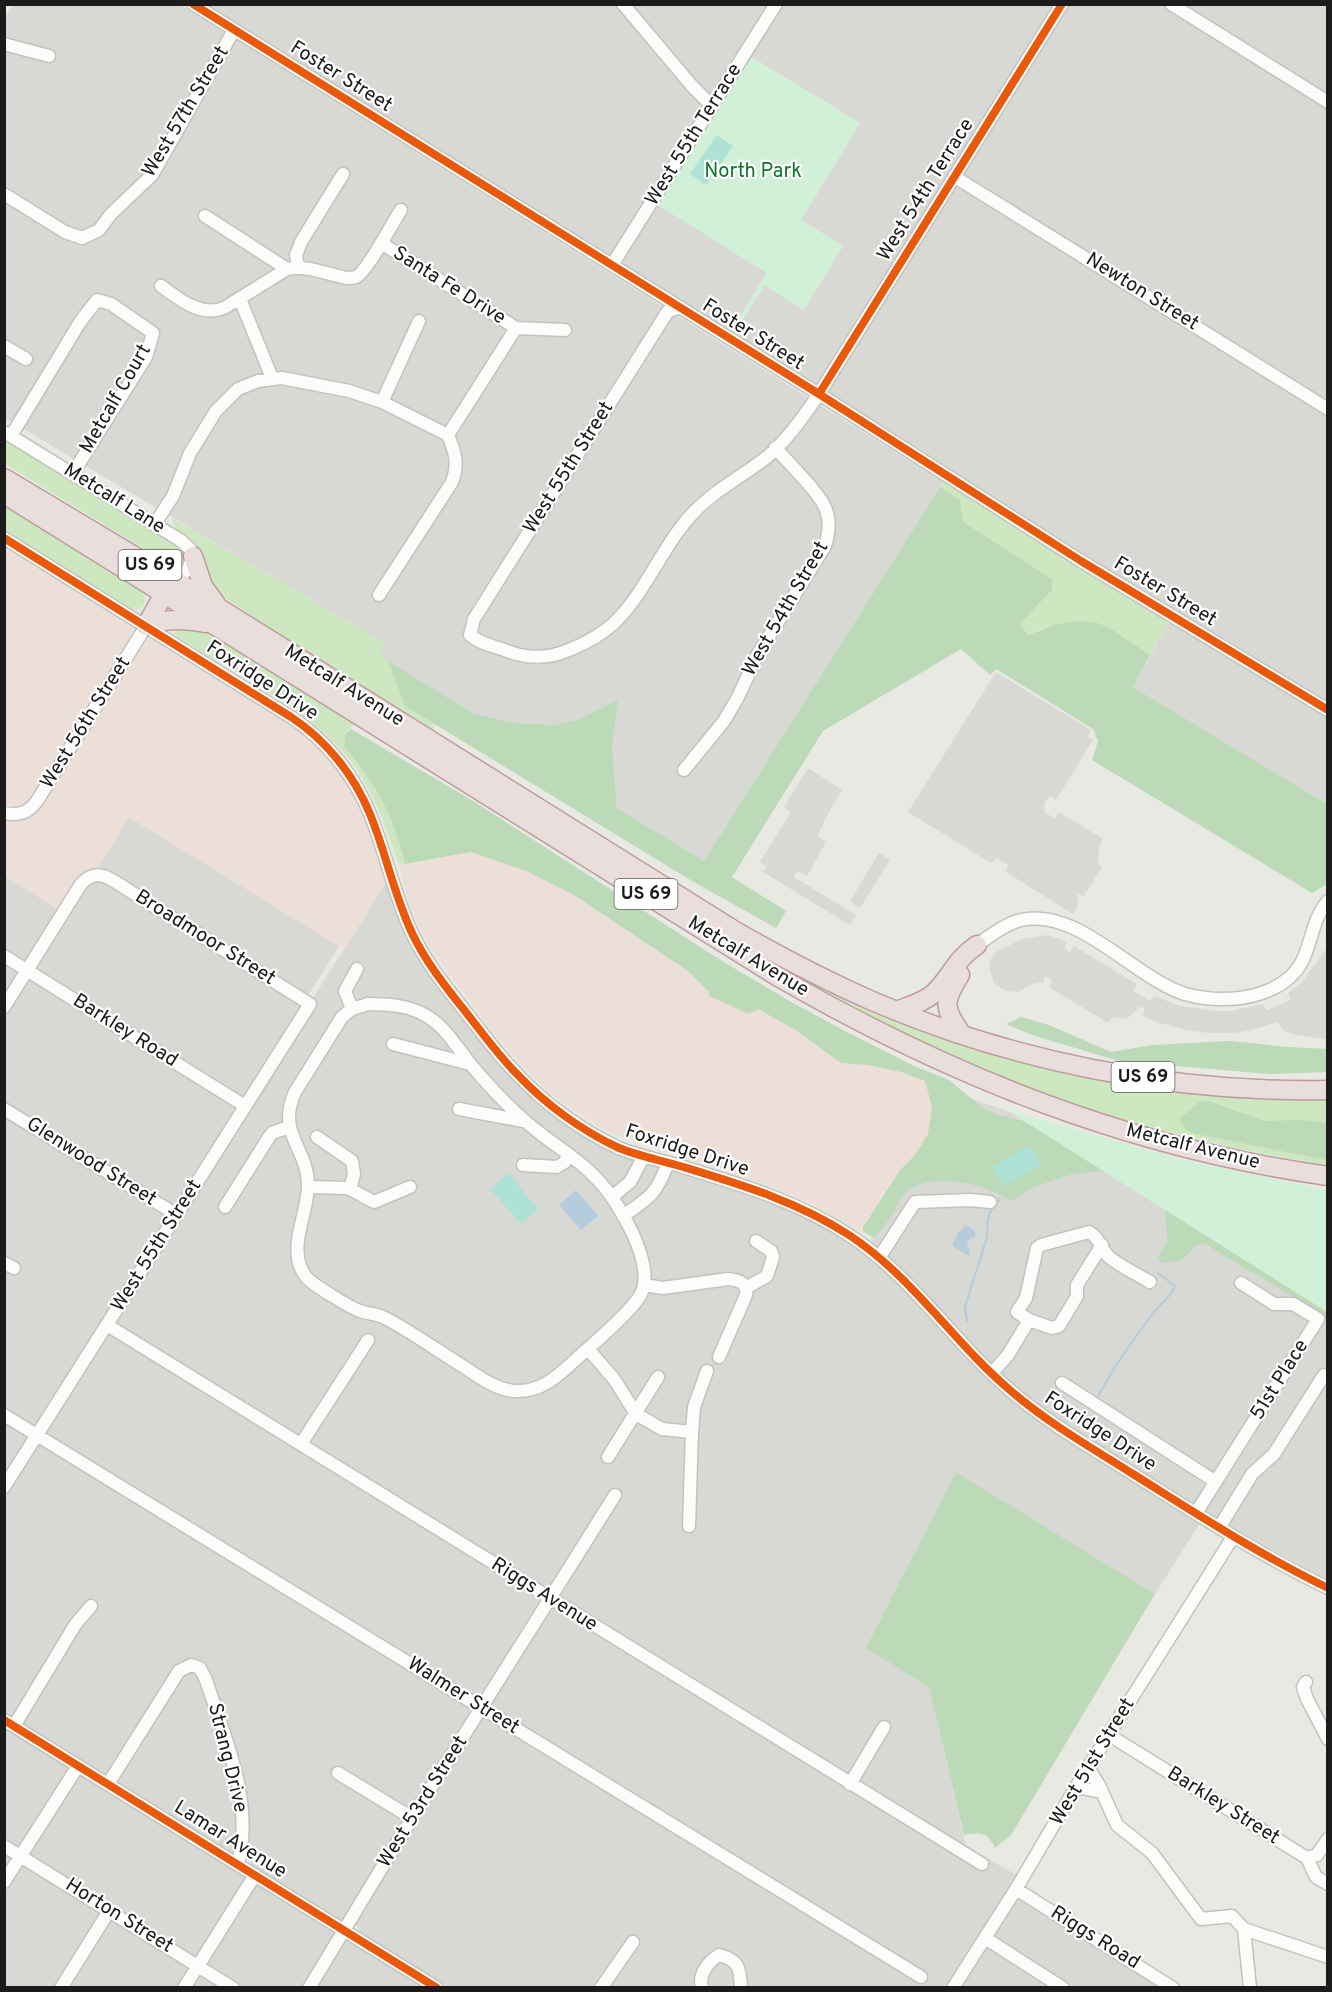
<svg xmlns="http://www.w3.org/2000/svg" width="1332" height="1992" font-family="Overpass,sans-serif">
<style>
.residential{fill:#d8d8d4}
.commercial{fill:#ecdfd7}
.grass{fill:#cde8c0}
.forest{fill:#bcd9b8}
.park{fill:#d0f1d7}
.pitch{fill:#aee2d7}
.parking{fill:#d8d8d5}
.water{fill:#b5ccdd}
.lines{fill:none;stroke-linecap:round;stroke-linejoin:round}
.stream{stroke:#b5ccdd;stroke-width:2}
.minor-casing{stroke:#c2c2bf;stroke-width:15}
.highway-casing{stroke:#be9c9d;stroke-width:21}
.minor{stroke:#fcfcfb;stroke-width:12}
.highway{stroke:#e9dedc;stroke-width:18}
.cycleway-casing{stroke:#fff;stroke-width:11}
.cycleway{stroke:#e8590c;stroke-width:8}
.labels{text-anchor:middle;dominant-baseline:central;stroke-width:4.5;stroke-linejoin:round;paint-order:stroke}
.shield{fill:#fff;stroke:#5f5f5f;stroke-width:1.5}
.shield-label{font-size:18px;font-weight:bold;fill:#1b1b1b}
.street-label{font-size:20px;fill:#1b1b1b;stroke:#fff}
.park-label{font-size:20px;fill:#0b762c;stroke:#fff}
</style>
<rect width="100%" height="100%" fill="#e9e9e3"/>
<path class="residential" d="M13,5H181L943,482L704,861L617,808L612,746L618,700L577,720L556,725L514,723L474,714L377,655L384,643L5,418L4,200L86,243L92,242L5,187L4,19Z
M201,5H1327V703L1235,645L1020,517L934,459L733,336L764,285L804,310L843,246L801,220L860,123L740,50L615,248L612,253L602,254Z
M655,203L767,273L729,334L627,269L624,265L623,258Z
M1169,622L1199,638L1327,717V804L1133,687Z
M129,817L339,946L5,1478V876L67,915Z
M389,878L411,937L546,1104L652,1160L787,1204L867,1251L981,1368L1202,1520L1155,1594L956,1472L867,1648L929,1687L966,1846L1018,1876L946,1987L450,1988L360,1932L356,1924L487,1708L469,1705L471,1714L344,1919L341,1920L251,1865L246,1855L248,1836L236,1855L5,1712L4,1498L318,1002L313,998Z
M957,1094L1008,1111L1327,1312V1580L1205,1512L1046,1411L1017,1389L986,1359L911,1278L871,1241Z
M4,1728L331,1929L334,1938L303,1987H5Z
M1020,1899L1025,1900L1164,1988H957L1014,1903Z
M348,1942L354,1945L424,1987L315,1988L339,1948L343,1944Z"/>
<path class="commercial" d="M4,542L131,623L134,630L132,639L33,799L23,806L17,807L4,803Z
M146,639L157,640L305,731L353,784L389,878L344,949L129,817L98,867L93,868L82,875L59,910L5,876L4,819H24L38,810Z
M471,852L526,871L574,895L688,971L709,992L749,1014L757,1009L797,1031L841,1063L868,1065L901,1072L925,1081L932,1107L928,1134L915,1155L900,1170L884,1192L863,1227V1231L862,1233L814,1205L771,1186L646,1146L602,1129L552,1095L533,1078L485,1022L429,946L411,910L399,866Z"/>
<path class="grass" d="M5,438L150,527L185,551V563L176,567L167,563L5,464Z
M943,482L1169,622L1150,655L1099,624L1042,628L1028,635L1020,624L1052,590V579L962,522L960,500L940,487Z
M4,503L99,566L136,586L145,597L144,606L137,610L128,607L5,531Z
M172,518L385,643L378,655L388,661L405,706L433,723L434,730L285,638L218,593C206,581 206,561 198,547C192,538 183,535 175,528Z
M178,627L207,631L356,722L345,734V747C376,785 394,816 405,864L399,866C388,834 378,802 359,773C332,732 293,708 251,682C225,666 199,650 173,634Z
M330,687L694,911L998,1051L1327,1096V1166L1225,1146L1160,1129L1112,1120L983,1073L822,995Z"/>
<path class="forest" d="M940,487L960,500L963,522L1052,579V590L1020,624L1028,635C1049,626 1074,618 1097,623C1110,626 1137,647 1150,655L1133,687L1327,804V884L1312,893L1092,760L1098,741L1093,729L996,669L990,675L961,649L823,731L732,877L786,911L776,928L692,881L405,706L388,661L474,714L514,723L556,725L577,720L618,700L612,746L617,808L704,861Z
M351,729L473,801L722,961L793,1003L845,1031L914,1066L949,1080L983,1108L998,1115L1079,1134L1133,1150L1327,1195V1317L1205,1244L1196,1245L1182,1260L1162,1263L1158,1258L1167,1241L1165,1199L1119,1173L1097,1171L1069,1175L1034,1187L1011,1201C986,1184 931,1170 906,1192C899,1198 896,1208 891,1216C886,1224 880,1231 874,1238L863,1231V1227L900,1170L915,1155L928,1134L932,1107L925,1081L901,1072L868,1065L841,1063L797,1031L758,1009L749,1014L709,996V992L688,971L574,895L526,871L471,852L405,864C394,816 376,785 345,747V734Z
M1021,1017L1049,1025L1111,1052L1152,1045L1230,1041L1288,1047L1327,1049V1072L1269,1074L1119,1061L1035,1036L1006,1024Z
M1208,1101L1265,1121L1301,1120L1327,1123V1160L1196,1134C1187,1130 1181,1128 1180,1118L1199,1102Z
M956,1472L1155,1594L1011,1835L995,1848C987,1831 981,1832 964,1835L929,1687L866,1648Z"/>
<path class="park" d="M747,55L860,123L801,220L843,246L804,310L764,285L733,336L729,334L767,273L655,203Z
M1008,1111L1188,1161L1327,1190V1312Z"/>
<path class="pitch" d="M717,135L733,146L706,185L690,174Z
M1029,1145L1041,1165L1004,1186L992,1167Z
M509,1173L538,1209L521,1224L490,1189Z"/>
<path class="parking" d="M996,672L1091,730L1088,736L1093,740L1056,800L1050,796L1044,804L1045,812L1049,815L1055,818L1059,812L1103,839L1099,847L1098,863L1102,867L1084,896L1078,894L1077,908L1073,914L1006,872L1008,865L996,858L991,863L908,812Z
M808,768L842,790L825,819L818,836L826,842L807,876L797,871L794,877L856,915L850,925L763,872L767,866L760,862L791,812L784,807Z
M879,853L890,860L860,908L850,901Z
M1048,935L1068,942L1064,948L1070,952L1074,946L1137,984L1133,990L1135,992L1150,1001L1154,996L1180,1006L1216,1011H1231L1263,1004L1267,1010L1291,1000L1288,993L1302,982L1326,949L1328,950L1327,1040L1292,1034L1283,1030L1278,1022L1252,1030L1234,1033H1209L1186,1030L1153,1021L1142,1015L1145,1009L1141,1006L1129,1017L1123,1019L1113,1017L1108,1023L1049,987L1052,981L1046,976L1044,978V982L1032,984L1018,992L1003,990L994,983L989,967L990,961L996,952L1022,939Z"/>
<path class="water" d="M576,1190L598,1216L581,1230L559,1205Z
M966,1225L975,1231V1237L967,1241L970,1255H968L952,1246L958,1233Z"/>
<g class="lines">
<path class="stream" d="M967,1321L965,1307L987,1237L988,1220L991,1210L1000,1198
M1098,1397C1113,1367 1134,1338 1155,1311C1162,1302 1171,1297 1175,1286L1158,1273"/>
<g class="minor-casing">
<path id="minor" d="M193,4L819,394L1081,561L1328,710
M623,4L692,86L711,105
M1171,4L1328,102
M4,44L49,56
M955,177L1328,409
M4,194L65,232L82,238L99,230L111,214L152,175L234,30
M205,216L287,269C311,265 324,274 347,278C350,278 353,278 356,277C368,271 392,223 401,210
M381,243L516,328
M612,265L776,4
M298,267L296,255L301,242L343,174
M161,286C181,300 200,317 224,308L287,269
M240,299L272,378
M678,308L668,311L474,619L470,635C480,644 495,646 507,651C528,659 548,659 569,650C586,643 602,635 615,622C647,591 663,544 694,512C716,489 743,476 767,457C788,439 803,417 819,394L1062,4
M516,328L565,330
M4,346L26,359
M382,402L419,321
M6,433L180,540L190,549L193,556L188,569L176,581
M11,436L80,322L97,300L111,304L153,333L146,357L73,473
M154,525L173,496L190,453L216,411L238,389L258,381L282,378L349,391L382,402L448,435
M4,538L291,717C326,740 354,775 370,814C386,853 394,895 412,933C427,965 450,992 472,1020C486,1038 500,1057 517,1074C545,1104 582,1131 619,1148C638,1156 660,1160 680,1166C739,1184 797,1201 849,1235C913,1277 953,1342 1011,1391C1048,1423 1092,1448 1133,1474C1197,1514 1260,1555 1328,1588
M379,595L452,482C459,464 455,452 448,435L516,328
M684,770L724,721L738,697L758,654L825,546C835,515 824,501 804,479C795,469 785,458 775,448
M4,813C19,816 28,813 37,801L146,626
M977,945C990,936 1005,924 1021,920C1078,907 1134,978 1185,994C1203,999 1222,1000 1240,998C1257,996 1277,989 1290,977C1313,957 1308,923 1328,901
M4,956L245,1106
M368,1004C387,1004 406,1005 423,1014C445,1025 457,1048 472,1066C493,1091 515,1114 541,1134C560,1149 581,1161 597,1179C618,1200 656,1264 641,1294C634,1308 597,1341 584,1352C563,1371 544,1393 514,1391C495,1389 479,1377 464,1367C438,1351 412,1332 385,1318C377,1314 369,1314 360,1311C351,1308 315,1286 308,1279C305,1276 302,1271 300,1266C291,1241 308,1211 308,1185C308,1148 276,1134 295,1092L342,1017L352,1009Z
M4,1007L81,884C96,867 110,878 125,888L310,1004L4,1487
M352,1009L345,991L357,969
M393,1044L470,1064
M4,1109L177,1215
M459,1109L523,1121
M317,1137L352,1161L354,1174L350,1189
M523,1165L557,1167L565,1162L568,1155
M308,1187L348,1188L374,1202L410,1187
M612,1197L630,1182L644,1156
M225,1207L269,1137L272,1133L289,1127
M623,1216C650,1197 656,1195 668,1163
M879,1258L915,1202L971,1200L990,1202
M4,1263L14,1268
M644,1285L663,1288L728,1279C739,1280 748,1283 746,1295L719,1357
M746,1288L767,1276L773,1257L771,1251L756,1241
M1029,1320L1052,1328L1059,1326L1077,1296V1285L1102,1245
M107,1325L982,1864
M588,1349L614,1379L636,1414L662,1429L692,1432L689,1526
M992,1373L1008,1355L1029,1320L1017,1312L1026,1298L1037,1248L1041,1245L1089,1232C1099,1237 1100,1247 1107,1255C1114,1263 1140,1276 1150,1282
M1062,1383L1216,1482
M4,1415L921,1977
M692,1432L694,1407L707,1371
M301,1444L368,1340
M608,1457L658,1377
M1196,1513L1318,1319L1293,1304H1274L1241,1283
M1219,1528L1252,1474L1274,1454L1324,1375L1328,1377
M1306,1682L1303,1687L1307,1699L1328,1739
M4,1720L437,1988
M14,1726L75,1625L91,1606
M1109,1735L1307,1858L1316,1877L1328,1884
M1088,1768L1099,1785L1117,1825L1152,1853L1201,1919L1232,1916L1244,1929L1328,1957
M338,1773L412,1818
M108,1784L179,1671L191,1665L200,1668L206,1680C225,1738 254,1802 238,1864
M850,1784L884,1727
M1077,1787L1101,1792
M4,1846L233,1988
M1307,1858L1317,1855L1328,1839
M4,1882L78,1766
M1016,1889L1173,1988
M1244,1929L1250,1988
M985,1938L1063,1988
M61,1988L109,1911
M184,1988L255,1875
M309,1988L412,1818L615,1495
M601,1988L633,1942
M702,1988C698,1974 708,1962 719,1955C739,1960 740,1968 741,1988
M953,1988L1016,1889L1079,1782L1233,1537"/>
</g>
<g class="highway-casing">
<path id="highway" d="M4,478L176,581L732,929C777,955 823,979 870,1000C1013,1062 1172,1093 1328,1090
M4,494L780,978C952,1077 1130,1148 1328,1176
M193,556L203,586L216,604
M146,626L164,594H175
M146,626C166,618 184,619 205,623
M960,975C942,1004 944,1007 962,1035
M896,1011C909,1006 925,1002 935,992C952,975 956,959 977,945"/>
</g>
<use href="#minor" class="minor"/>
<use href="#highway" class="highway"/>
<g class="cycleway-casing">
<path id="cycleway" d="M193,4L819,394L1081,561L1328,710
M819,394L1062,4
M4,538L291,717C326,740 354,775 370,814C386,853 394,895 412,933C427,965 450,992 472,1020C486,1038 500,1057 517,1074C545,1104 582,1131 619,1148C638,1156 660,1160 680,1166C739,1184 797,1201 849,1235C913,1277 953,1342 1011,1391C1048,1423 1092,1448 1133,1474C1197,1514 1260,1555 1328,1588
M4,1720L437,1988"/>
</g>
<use href="#cycleway" class="cycleway"/>
</g>
<g class="labels">
<g class="shield">
<rect x="118.5" y="550" width="63" height="30" rx="4.5"/>
<rect x="614.5" y="879" width="63" height="30" rx="4.5"/>
<rect x="1111.5" y="1062" width="63" height="30" rx="4.5"/>
</g>
<g class="shield-label">
<text x="150" y="565">US 69</text>
<text x="646" y="894">US 69</text>
<text x="1143" y="1077">US 69</text>
</g>
<g class="street-label">
<text transform="translate(341 77) rotate(32)">Foster Street</text>
<text transform="translate(186 112) rotate(-59)">West 57th Street</text>
<text transform="translate(694 135) rotate(-58)">West 55th Terrace</text>
<text transform="translate(926 190) rotate(-58)">West 54th Terrace</text>
<text transform="translate(449 286) rotate(32)">Santa Fe Drive</text>
<text transform="translate(1142 292) rotate(32)">Newton Street</text>
<text transform="translate(753 335) rotate(32)">Foster Street</text>
<text transform="translate(116 399) rotate(-60)">Metcalf Court</text>
<text transform="translate(569 468) rotate(-58)">West 55th Street</text>
<text transform="translate(114 499) rotate(32)">Metcalf Lane</text>
<text transform="translate(1165 592) rotate(31)">Foster Street</text>
<text transform="translate(786 609) rotate(-60)">West 54th Street</text>
<text transform="translate(262 681) rotate(33)">Foxridge Drive</text>
<text transform="translate(344 686) rotate(32)">Metcalf Avenue</text>
<text transform="translate(86 723) rotate(-58)">West 56th Street</text>
<text transform="translate(205 938) rotate(32)">Broadmoor Street</text>
<text transform="translate(748 957) rotate(31)">Metcalf Avenue</text>
<text transform="translate(125 1031) rotate(32)">Barkley Road</text>
<text transform="translate(1193 1147) rotate(14)">Metcalf Avenue</text>
<text transform="translate(687 1151) rotate(18)">Foxridge Drive</text>
<text transform="translate(91 1162) rotate(32)">Glenwood Street</text>
<text transform="translate(157 1246) rotate(-58)">West 55th Street</text>
<text transform="translate(1280 1380) rotate(-58)">51st Place</text>
<text transform="translate(1100 1432) rotate(33)">Foxridge Drive</text>
<text transform="translate(544 1595) rotate(32)">Riggs Avenue</text>
<text transform="translate(463 1696) rotate(32)">Walmer Street</text>
<text transform="translate(227 1758) rotate(76)">Strang Drive</text>
<text transform="translate(1093 1762) rotate(-59)">West 51st Street</text>
<text transform="translate(423 1802) rotate(-58)">West 53rd Street</text>
<text transform="translate(1223 1806) rotate(32)">Barkley Street</text>
<text transform="translate(230 1840) rotate(32)">Lamar Avenue</text>
<text transform="translate(119 1916) rotate(32)">Horton Street</text>
<text transform="translate(1095 1938) rotate(32)">Riggs Road</text>
</g>
<g class="park-label">
<text x="753" y="172">North Park</text>
</g>
</g>
<rect width="1332" height="1992" fill="none" stroke="#1b1b1b" stroke-width="12"/>
</svg>
